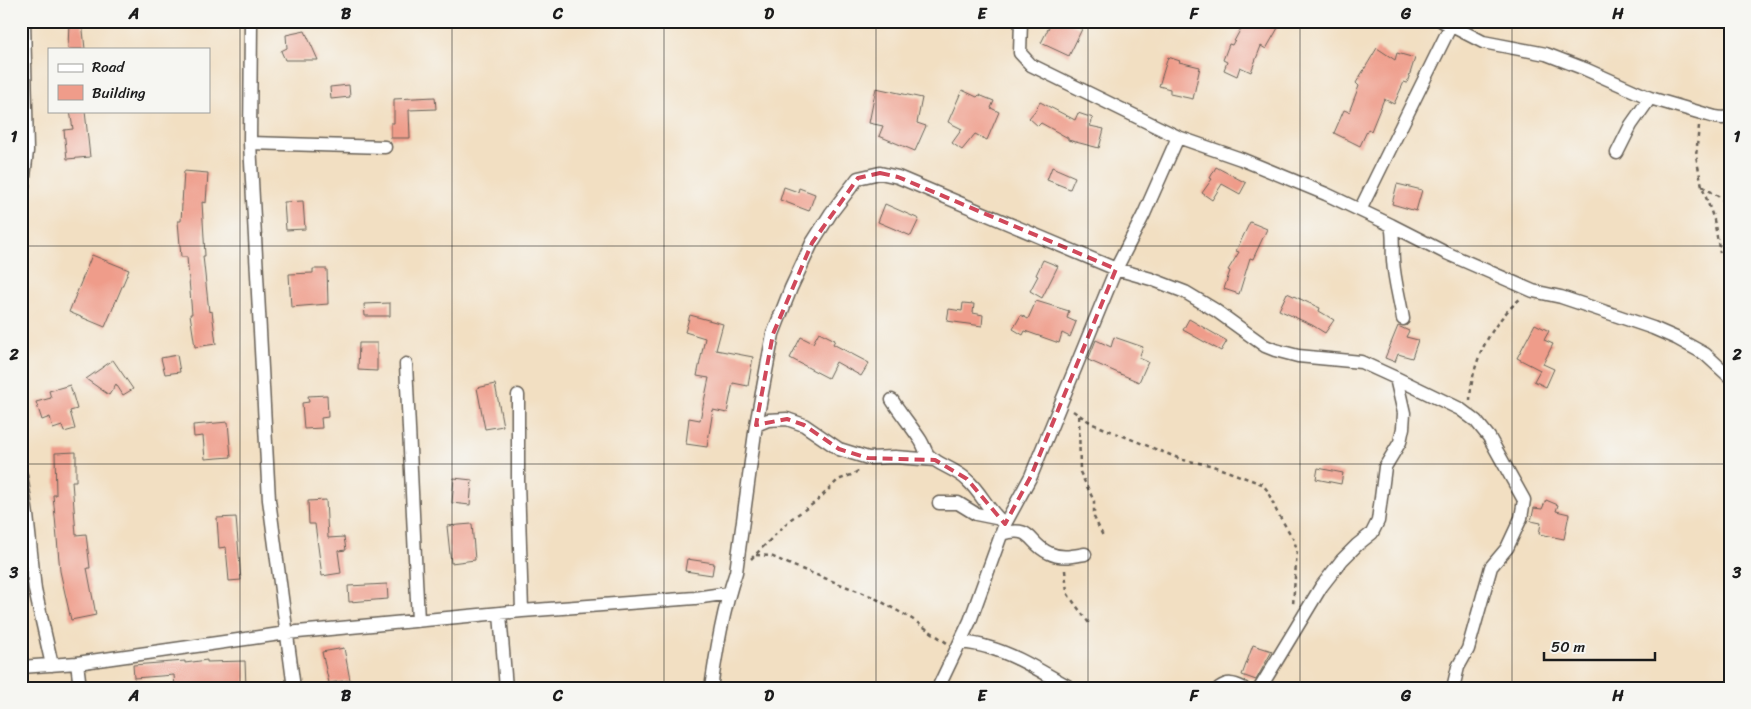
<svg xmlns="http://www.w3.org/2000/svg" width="1751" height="709" font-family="Sriracha,sans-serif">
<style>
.building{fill:#ef9c8a}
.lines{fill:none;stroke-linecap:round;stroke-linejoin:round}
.minor-casing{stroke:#676056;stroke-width:15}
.path{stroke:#676056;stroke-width:2.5;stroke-dasharray:4 4;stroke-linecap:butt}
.minor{stroke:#fff;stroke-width:12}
.marked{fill:none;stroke:#d1495b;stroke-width:4;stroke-dasharray:10 6;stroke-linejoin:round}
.grid{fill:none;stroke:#1c1c1c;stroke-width:1;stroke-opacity:0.55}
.neatline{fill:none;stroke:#1c1c1c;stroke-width:2}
.grid-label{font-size:16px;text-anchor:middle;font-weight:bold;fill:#1c1c1c}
</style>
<rect width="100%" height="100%" fill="#f6f6f2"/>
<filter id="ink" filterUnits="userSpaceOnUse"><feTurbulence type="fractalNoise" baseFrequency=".02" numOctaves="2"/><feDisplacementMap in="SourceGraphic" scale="10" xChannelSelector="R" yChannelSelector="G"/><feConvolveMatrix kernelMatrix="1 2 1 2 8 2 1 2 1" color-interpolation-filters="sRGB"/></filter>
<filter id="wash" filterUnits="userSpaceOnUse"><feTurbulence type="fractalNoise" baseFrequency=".0096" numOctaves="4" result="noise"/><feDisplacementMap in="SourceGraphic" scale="20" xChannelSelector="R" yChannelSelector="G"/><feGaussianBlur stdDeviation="1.12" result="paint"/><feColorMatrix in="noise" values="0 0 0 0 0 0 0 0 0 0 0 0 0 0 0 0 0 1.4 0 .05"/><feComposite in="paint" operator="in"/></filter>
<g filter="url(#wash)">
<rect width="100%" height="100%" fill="#f2dfc2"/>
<g id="blocks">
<path class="building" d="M69,21H82L85,49H68Z
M1052,21H1065L1082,29L1069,56L1041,43Z
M1245,21H1282L1266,49L1261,46L1251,72L1240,67L1237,76L1224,70L1227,62L1223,60L1229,44L1232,45Z
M305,31L318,60H285L281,51L287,48L286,35Z
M1377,48L1395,60L1397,53L1415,58L1407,83L1404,82L1394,104L1384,99L1371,131L1368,129L1360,146L1334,133L1344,110L1349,112L1359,86L1356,83Z
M1168,57L1180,61L1179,62L1200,67L1193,99L1170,94V89L1159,86Z
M349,85L350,97L331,99L330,87Z
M876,88L922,98L917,123L926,126L915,151L879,136L883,126L869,123Z
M962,90L977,97L979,95L994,101L991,108L999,112L987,140L975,134L962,150L952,143L962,129L948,122Z
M435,97L436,109L409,110L410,138H391V123H394V99Z
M1040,102L1075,120L1078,113L1093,118L1090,126L1104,129L1099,148L1068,140V138L1041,123L1038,126L1029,118L1035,111Z
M70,111H85L90,157L67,159L64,130L73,129Z
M1052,167L1075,177L1070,189L1047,180Z
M1216,167L1246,183L1240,194L1222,184L1212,200L1202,193L1212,179L1210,178Z
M184,171L208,173L206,203L202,202L205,256H203L209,312L212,311L216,344L195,347L190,314H192L187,257H181L178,221H181Z
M1397,184L1422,190L1416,211L1392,204Z
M784,187L798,192L799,188L815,194L809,211L780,200Z
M303,201L305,229L286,230L284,202Z
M885,204L919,219L911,236L878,222Z
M1250,222L1267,229L1253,259L1250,258L1239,294L1224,289L1230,271L1228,270L1239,252L1236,251Z
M92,255L129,270L105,327L69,312Z
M1043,260L1058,266L1042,298L1030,291L1038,276L1036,275Z
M313,269H327L328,304L291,307L289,274L313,273Z
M1287,293L1320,308L1319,311L1334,320L1325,333L1312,325L1279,310Z
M1036,301L1069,311L1067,318L1076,322L1070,337L1062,333L1059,343L1025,331L1023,335L1013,329L1021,315L1028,319Z
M390,303V316H365L364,304Z
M963,303L974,304L973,313L983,315L982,326L947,321L949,309L962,311Z
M690,315L723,324L716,350L753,357L748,386L733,383L727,413L713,410L707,447L686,444L689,418L700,420L709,378L697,376L705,338L685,332Z
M1189,319L1227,341L1221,351L1183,330Z
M1535,324L1549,331L1544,340L1553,344L1543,364L1554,369L1546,387L1534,381L1540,370L1517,358Z
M1398,326L1409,331L1406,337L1418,340L1412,358L1398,354L1395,362L1385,358Z
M819,332L835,340L833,344L869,363L861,376L836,362L828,378L790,358L801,337L813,343Z
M1114,337L1143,347L1139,358L1148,362L1139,382L1088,360L1096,340L1111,347Z
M359,343H377V371L358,370Z
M177,355L180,372L165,374L161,358Z
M113,360L133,389L123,395L116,384L109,395L86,379Z
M495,384L503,426L485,429L477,388Z
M70,385L77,409L70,411L75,429L64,432L62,426L53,429L50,417L42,420L36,402L51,398L49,391Z
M327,395L328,417L321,418L322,428L304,429L302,403L309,402L308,396Z
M228,422L231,457L205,459L203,436L194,437L193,425Z
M76,452V481H72L76,535L86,534L90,568H87L96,615L71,620L60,571L53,495H56L55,453Z
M1318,468L1343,473L1341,484L1316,479Z
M454,478L472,480L470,505L452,503Z
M326,500L328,538L344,537L346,550L338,551L341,573L322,576L315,524H309L308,501Z
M1546,500L1558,505L1556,511L1569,514L1564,539L1539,534L1541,523L1531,521L1534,508L1542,509Z
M236,517L241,580L229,581L226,547L219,548L217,518Z
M472,524L475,560L451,563L447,526Z
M687,559L714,563L712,575L685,571Z
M387,584L388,599L349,602L348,586Z
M1253,645L1272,651L1256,680L1242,675Z
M344,648L350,680L329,683L322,652Z
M207,660V662L245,661L246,688H175L174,675L134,678L133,665L185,661V663Z"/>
</g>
</g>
<g filter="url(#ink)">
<use href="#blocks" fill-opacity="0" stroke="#676056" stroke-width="1"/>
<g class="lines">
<g class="minor-casing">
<path id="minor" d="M251,21L250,143L269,500L294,688
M1021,21L1020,53L1031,65L1178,137L1241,159L1326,194L1391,225L1444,252L1533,291L1561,297L1597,309L1653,328L1676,338L1705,354L1730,377
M1442,21L1483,42L1546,54L1585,69L1650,98L1715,117L1722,118L1730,117
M250,143L385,147
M1617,153L1631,125L1650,98
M21,202L27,151L24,21
M1360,210L1453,21
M1391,225C1394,237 1392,248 1393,260C1394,280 1400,300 1403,319
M406,364L418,621
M518,395V481L522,611
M892,400C901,414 912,427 921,441C924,446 925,451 928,455C938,465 956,469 967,480C982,493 989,513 1005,524
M756,425L768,420L787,419L804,425L839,449L868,458L895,457L935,460
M21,475L27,515L35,590L52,665
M939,503H958L976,514L996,518
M1001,534C1034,525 1027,543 1049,553C1061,559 1073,556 1085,554
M500,614L506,688
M960,642C969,643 978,644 987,647C1017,655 1043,673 1071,688
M77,663L80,688
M21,667L77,663L287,633L522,611L695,598L729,593
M711,688C717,648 723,610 736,572L756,425L773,334L791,288L812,243L831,213L858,178L880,173L898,177L1116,269L1151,279L1185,292L1215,310L1265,346L1275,350L1298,356L1361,362L1396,378L1460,409L1476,421L1489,437L1524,500L1521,518L1507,548L1491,567L1468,649L1458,667L1453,688
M938,688L970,621L1005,524L1031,476L1116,269L1144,214L1178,137
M1219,688C1228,682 1233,683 1243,688
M1260,688L1321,587L1342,560L1357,545L1372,533L1378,521L1385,467L1400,442L1403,428L1404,413L1396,378"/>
</g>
<path class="path" d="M314,24L316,21
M1699,126L1696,156L1702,186L1714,220L1720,253
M1702,186L1721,198L1730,208
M1470,401C1471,362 1491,324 1520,299
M1073,411L1093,424L1183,460L1210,465L1262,484L1267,490L1277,512L1294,540L1297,550L1293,605
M1079,416L1080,472L1094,501V517L1103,536
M756,555L771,556L791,565L873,597L912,619L947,643
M751,559L791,519L816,502L838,480L851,475L860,470
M1065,570L1067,593L1091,626"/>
<use href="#minor" class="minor"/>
</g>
</g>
<path class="marked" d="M880,173L898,177L1116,269L1031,476L1005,524L967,479L935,460L868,458L839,449L804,425L787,419L756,425L773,334L812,243L858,178Z"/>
<path class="grid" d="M240,21V688M452,21V688M664,21V688M876,21V688M1088,21V688M1300,21V688M1512,21V688M21,246H1730M21,464H1730"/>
<rect width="1751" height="709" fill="none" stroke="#f6f6f2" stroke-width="55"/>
<rect x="48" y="48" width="162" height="65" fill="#f6f6f2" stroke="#9f9f9c"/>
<rect x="58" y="64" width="25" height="8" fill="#ffffff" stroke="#9f9f9c"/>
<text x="92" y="72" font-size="15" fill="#1c1c1c">Road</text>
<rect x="58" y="85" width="25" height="15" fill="#ef9c8a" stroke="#9f9f9c"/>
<text x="92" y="98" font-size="15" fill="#1c1c1c">Building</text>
<path d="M1544 652v8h111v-8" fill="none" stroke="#1c1c1c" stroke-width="2.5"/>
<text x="1551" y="652" font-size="15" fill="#1c1c1c" stroke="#f6f6f2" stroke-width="4" paint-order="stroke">50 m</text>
<rect x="28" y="28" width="1696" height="654" class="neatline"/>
<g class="grid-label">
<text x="134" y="19">A</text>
<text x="346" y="19">B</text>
<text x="558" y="19">C</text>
<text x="769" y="19">D</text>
<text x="982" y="19">E</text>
<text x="1194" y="19">F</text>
<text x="1406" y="19">G</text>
<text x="1618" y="19">H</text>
<text x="14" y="142">1</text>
<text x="1737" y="142">1</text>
<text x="14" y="360">2</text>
<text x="1737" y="360">2</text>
<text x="14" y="578">3</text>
<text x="1737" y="578">3</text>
<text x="134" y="701">A</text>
<text x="346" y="701">B</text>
<text x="558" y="701">C</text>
<text x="769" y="701">D</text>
<text x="982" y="701">E</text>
<text x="1194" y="701">F</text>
<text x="1406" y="701">G</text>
<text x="1618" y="701">H</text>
</g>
</svg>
